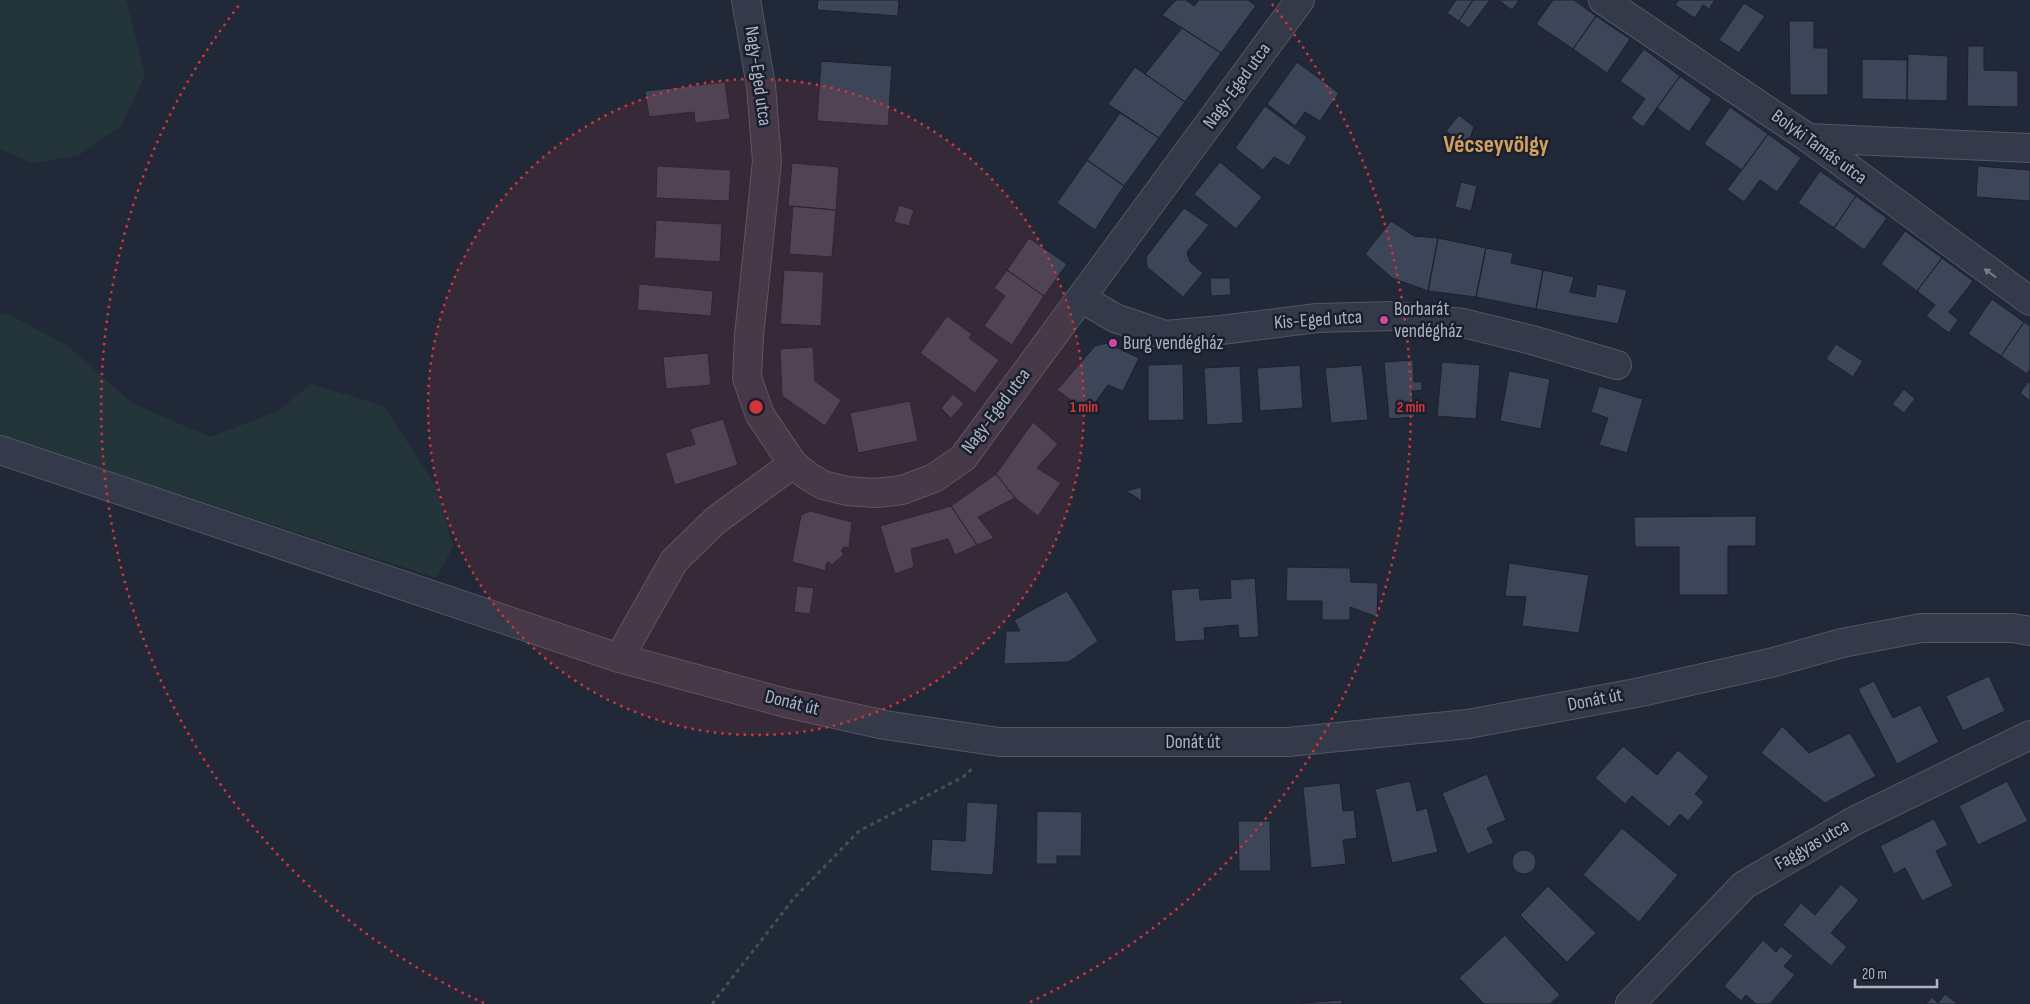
<svg xmlns="http://www.w3.org/2000/svg" width="2030" height="1004" font-family="'Sofia Sans Condensed',sans-serif">
<style>
.green{fill:#24353a}
.building{fill:#3d4558;stroke:#1c212f}
.lines{fill:none;stroke-linecap:round;stroke-linejoin:round}
.minor-casing{stroke:#525766;stroke-width:30}
.path{stroke:#405157;stroke-width:3;stroke-dasharray:4 4;stroke-linecap:butt}
.minor{stroke:#343a49;stroke-width:28}
.oneway{fill:#787d8d}
.ring{fill:none;stroke:#d23638;stroke-width:2.5;stroke-dasharray:2.5 5}
.hotel-dot{fill:#d1479c;stroke:#1a1f2d;stroke-width:2}
.labels{text-anchor:middle;dominant-baseline:central;stroke-width:5;stroke-linejoin:round;paint-order:stroke}
.street-label{font-size:19px;fill:#afb4c5;stroke:#1a1f2d}
.poi-label{font-size:19px;fill:#afb4c5;stroke:#1a1f2d;text-anchor:start}
.district-label{font-size:24px;font-weight:bold;fill:#d3a05c;stroke:#1a1f2d}
.centre{fill:#d23638;stroke:#1a1f2d;stroke-width:2.5}
.ring-label{font-size:15px;text-anchor:middle;font-weight:bold;fill:#d23638;stroke:#1a1f2d;stroke-width:5;stroke-linejoin:round;paint-order:stroke}
</style>
<rect width="100%" height="100%" fill="#212838"/>
<path class="green" d="M0,0H126L145,75L121,126L79,155L33,163L0,149Z
M0,315H10L68,346L132,403L210,437L276,412L311,384L384,406L437,488L453,547L436,578L95,466L0,439Z"/>
<path class="building" d="M818,0H899L898,16L817,10Z
M1176,0H1186L1194,6L1199,0H1248L1256,6L1221,53L1162,15Z
M1456,0H1473L1459,21L1447,13Z
M1473,0H1490L1469,28L1459,21Z
M1498,0H1519L1512,10Z
M1553,0H1574L1596,16L1573,49L1536,24Z
M1679,0H1715L1709,9L1703,5L1695,18L1675,5Z
M1744,3L1765,16L1739,53L1719,40Z
M1596,16L1630,39L1607,73L1573,49Z
M1789,21H1814V48H1828V95H1790Z
M1182,28L1221,53L1185,102L1145,74Z
M1968,46H1984V70L2018,71V107L1967,106Z
M1644,49L1680,76L1643,127L1631,118L1645,99L1620,81Z
M1908,54L1948,56L1947,101L1907,100Z
M1862,59L1907,60V100L1862,99Z
M821,61L892,66L888,126L817,121Z
M1297,62L1339,93L1320,121L1305,112L1295,126L1267,104Z
M1135,67L1185,102L1159,138L1108,104Z
M1680,76L1712,99L1689,132L1657,108Z
M725,82L730,119L695,123L694,112L649,117L645,91Z
M1265,106L1307,137L1289,166L1274,157L1263,170L1235,148Z
M1730,107L1768,134L1742,170L1704,144Z
M1120,113L1159,138L1124,186L1087,160Z
M1459,115L1474,127L1467,147L1446,131Z
M1768,134L1801,158L1777,192L1760,180L1744,202L1727,190Z
M1087,160L1124,186L1095,230L1057,203Z
M1220,162L1262,197L1236,229L1194,194Z
M792,163L839,167L836,210L788,206Z
M657,166L731,170L729,201L656,198Z
M1978,166L2030,170V201L1976,197Z
M1820,171L1856,196L1834,228L1798,203Z
M1461,182L1477,186L1471,211L1455,207Z
M1856,196L1887,218L1864,250L1834,228Z
M899,205L914,210L909,226L894,222Z
M793,206L836,210L832,257L789,254Z
M1184,208L1209,225L1187,252L1190,262L1203,273L1183,297L1147,267L1146,257Z
M656,220L722,224L720,262L654,258Z
M1391,221L1414,236L1438,238L1428,291L1392,278L1365,254Z
M1905,231L1942,258L1917,291L1881,264Z
M1029,238L1067,264L1044,296L1007,270Z
M1438,238L1486,248L1476,297L1428,291Z
M1486,248L1513,253L1511,263L1543,270L1536,309L1476,297Z
M1942,258L1973,281L1949,312L1958,320L1949,333L1926,316L1935,305L1917,291Z
M784,270L824,272L821,326L780,324Z
M1007,270L1044,296L1012,345L984,326L1005,296L994,288Z
M1543,270L1574,277L1570,292L1595,297L1597,284L1627,290L1618,324L1536,309Z
M1210,278H1230L1231,295L1211,296Z
M639,284L713,291L711,316L637,310Z
M1992,299L2024,322L2001,356L1968,334Z
M947,316L972,334L969,338L999,360L975,393L920,353Z
M2024,322L2030,326V369L2027,374L2001,356Z
M1107,343L1139,358L1123,391L1108,385L1088,412L1057,390L1095,346Z
M1836,344L1863,361L1853,377L1826,359Z
M813,347L815,381L841,400L825,426L782,396L780,349Z
M708,353L711,385L666,389L663,357Z
M1413,360L1414,382H1422V390L1412,391L1415,417L1389,419L1384,362Z
M1442,362L1480,365L1476,419L1437,416Z
M1183,364L1184,420L1148,421V365Z
M1300,365L1303,408L1260,411L1257,368Z
M1362,365L1368,420L1331,423L1325,368Z
M1240,366L1243,423L1207,425L1204,368Z
M1509,371L1550,379L1541,429L1500,421Z
M2028,382L2030,383V401L2020,393Z
M1599,386L1643,399L1627,453L1599,445L1608,418L1591,412Z
M1904,389L1915,399L1904,413L1892,404Z
M953,394L964,404L951,418L941,408Z
M910,401L918,441L858,453L850,413Z
M723,419L738,465L675,485L665,453L695,444L690,429Z
M1033,422L1058,444L1037,468L1061,483L1038,516L1015,498L996,474Z
M996,474L1015,498L978,517L994,538L977,545L951,506Z
M1141,487L1142,501L1126,491Z
M951,506L977,545L955,555L948,539L911,549L914,567L895,574L880,526Z
M810,511L852,522L849,548L844,547L841,551L844,554L832,565L829,562L826,564V571L792,562L801,515Z
M1756,516V546H1728V595H1679V547H1635L1634,517Z
M1509,563L1589,575L1579,633L1522,626L1526,597L1505,596Z
M1287,567L1350,568L1351,582L1378,583L1377,617L1350,607V620H1322V601H1286Z
M1255,578L1259,637L1239,638L1238,625L1204,628L1205,640L1175,642L1171,590L1199,588L1200,600L1231,598L1230,580Z
M797,586L814,588L810,614L794,612Z
M1067,591L1098,641L1069,662L1004,664L1006,631H1020L1014,620Z
M1989,676L2005,711L1963,731L1946,696Z
M1874,681L1893,718L1920,705L1939,742L1897,764L1858,689Z
M1782,726L1809,753L1850,733L1876,776L1825,803L1761,753Z
M1623,746L1657,775L1678,750L1709,777L1695,794L1704,802L1688,821L1680,814L1669,827L1632,796L1625,804L1595,778Z
M1487,774L1506,820L1487,828L1494,843L1467,854L1442,793Z
M1410,781L1417,811L1427,808L1438,852L1392,863L1375,789Z
M2007,781L2028,821L1978,845L1959,806Z
M1340,783L1343,811L1354,810L1357,838L1343,840L1346,864L1311,868L1303,787Z
M967,802L998,804L993,875L930,871L932,839L965,841Z
M1037,811L1082,812L1081,856H1057V864H1036Z
M1934,819L1948,845L1936,851L1953,886L1922,901L1905,868L1894,874L1880,846Z
M1238,821H1270L1271,871H1239Z
M1622,828L1678,875L1639,922L1583,875Z
M1512 862a12 12 0 1 1 24 0a12 12 0 1 1-24 0Z
M1841,884L1859,900L1831,933L1847,947L1831,966L1783,925L1801,903L1815,915Z
M1548,886L1596,933L1567,962L1520,915Z
M1505,935L1560,995L1550,1004H1484L1459,978Z
M1763,940L1776,952L1781,946L1793,956L1784,966L1795,975L1770,1004H1756L1746,995L1741,1001L1724,986Z
M1945,994L1958,1004H1926L1932,997L1938,1003Z
M1342,1000V1004H1303V1003Z"/>
<g class="lines">
<g class="minor-casing">
<path id="minor" d="M746,0L761,86L767,161L749,336L747,378L760,415L793,464L808,476L823,485L847,491L876,493L902,490L934,478L963,458L1300,0
M1603,0L1808,138L2030,301
M1808,138L2030,148
M1081,298L1115,318L1165,335L1221,330L1317,318L1393,316L1463,323L1532,340L1617,365
M0,450L619,658L786,703L885,725L999,742H1288L1468,724L1641,692L1774,662L1842,643L1921,628H2012L2030,631
M619,658L674,561L716,520L793,464
M1630,1004L1744,885L1854,821L2030,735"/>
</g>
<path class="path" d="M712,1004L794,898L859,831L963,777L974,767"/>
<use href="#minor" class="minor"/>
</g>
<defs><path id="oneway-solid" d="M-6-.8H1V-3.2L6.5 0L1 3.2V.8H-6Z" transform="scale(1.25)"/></defs>
<use class="oneway" href="#oneway-solid" transform="translate(1990 273) rotate(-144)"/>
<circle cx="756" cy="407" r="328" fill="#d23638" fill-opacity=".12"/>
<g class="ring">
<circle cx="756" cy="407" r="328"/>
<path d="M484 1003A655 655 0 0 1 240 4M1272 4A655 655 0 0 1 1028 1003"/>
</g>
<g class="hotel-dot">
<circle cx="1384" cy="320" r="5"/>
<circle cx="1113" cy="343" r="5"/>
</g>
<g class="labels">
<g class="street-label">
<text transform="translate(758 76) rotate(82)">Nagy-Eged utca</text>
<text transform="translate(1237 86) rotate(-54)">Nagy-Eged utca</text>
<text transform="translate(1819 147) rotate(36)">Bolyki Tamás utca</text>
<text transform="translate(1318 320) rotate(-4)">Kis-Eged utca</text>
<text transform="translate(996 411) rotate(-53)">Nagy-Eged utca</text>
<text transform="translate(1595 700) rotate(-11)">Donát út</text>
<text transform="translate(792 703) rotate(14)">Donát út</text>
<text x="1193" y="742">Donát út</text>
<text transform="translate(1812 845) rotate(-30)">Faggyas utca</text>
</g>
<g class="poi-label">
<text x="1394" y="309">Borbarát<tspan x="1394" dy="22">vendégház</tspan></text>
<text x="1123" y="343">Burg vendégház</text>
</g>
<g class="district-label">
<text x="1496" y="144">Vécseyvölgy</text>
</g>
</g>
<circle cx="756" cy="407" r="8" class="centre"/>
<g class="ring-label">
<text x="1084" y="412">1 min</text>
<text x="1411" y="412">2 min</text>
</g>
<path d="M1855 979v8h82v-8" fill="none" stroke="#afb4c5" stroke-width="2.5"/>
<text x="1862" y="979" font-size="15" fill="#afb4c5" stroke="#1a1f2d" stroke-width="4" paint-order="stroke">20 m</text>
</svg>
